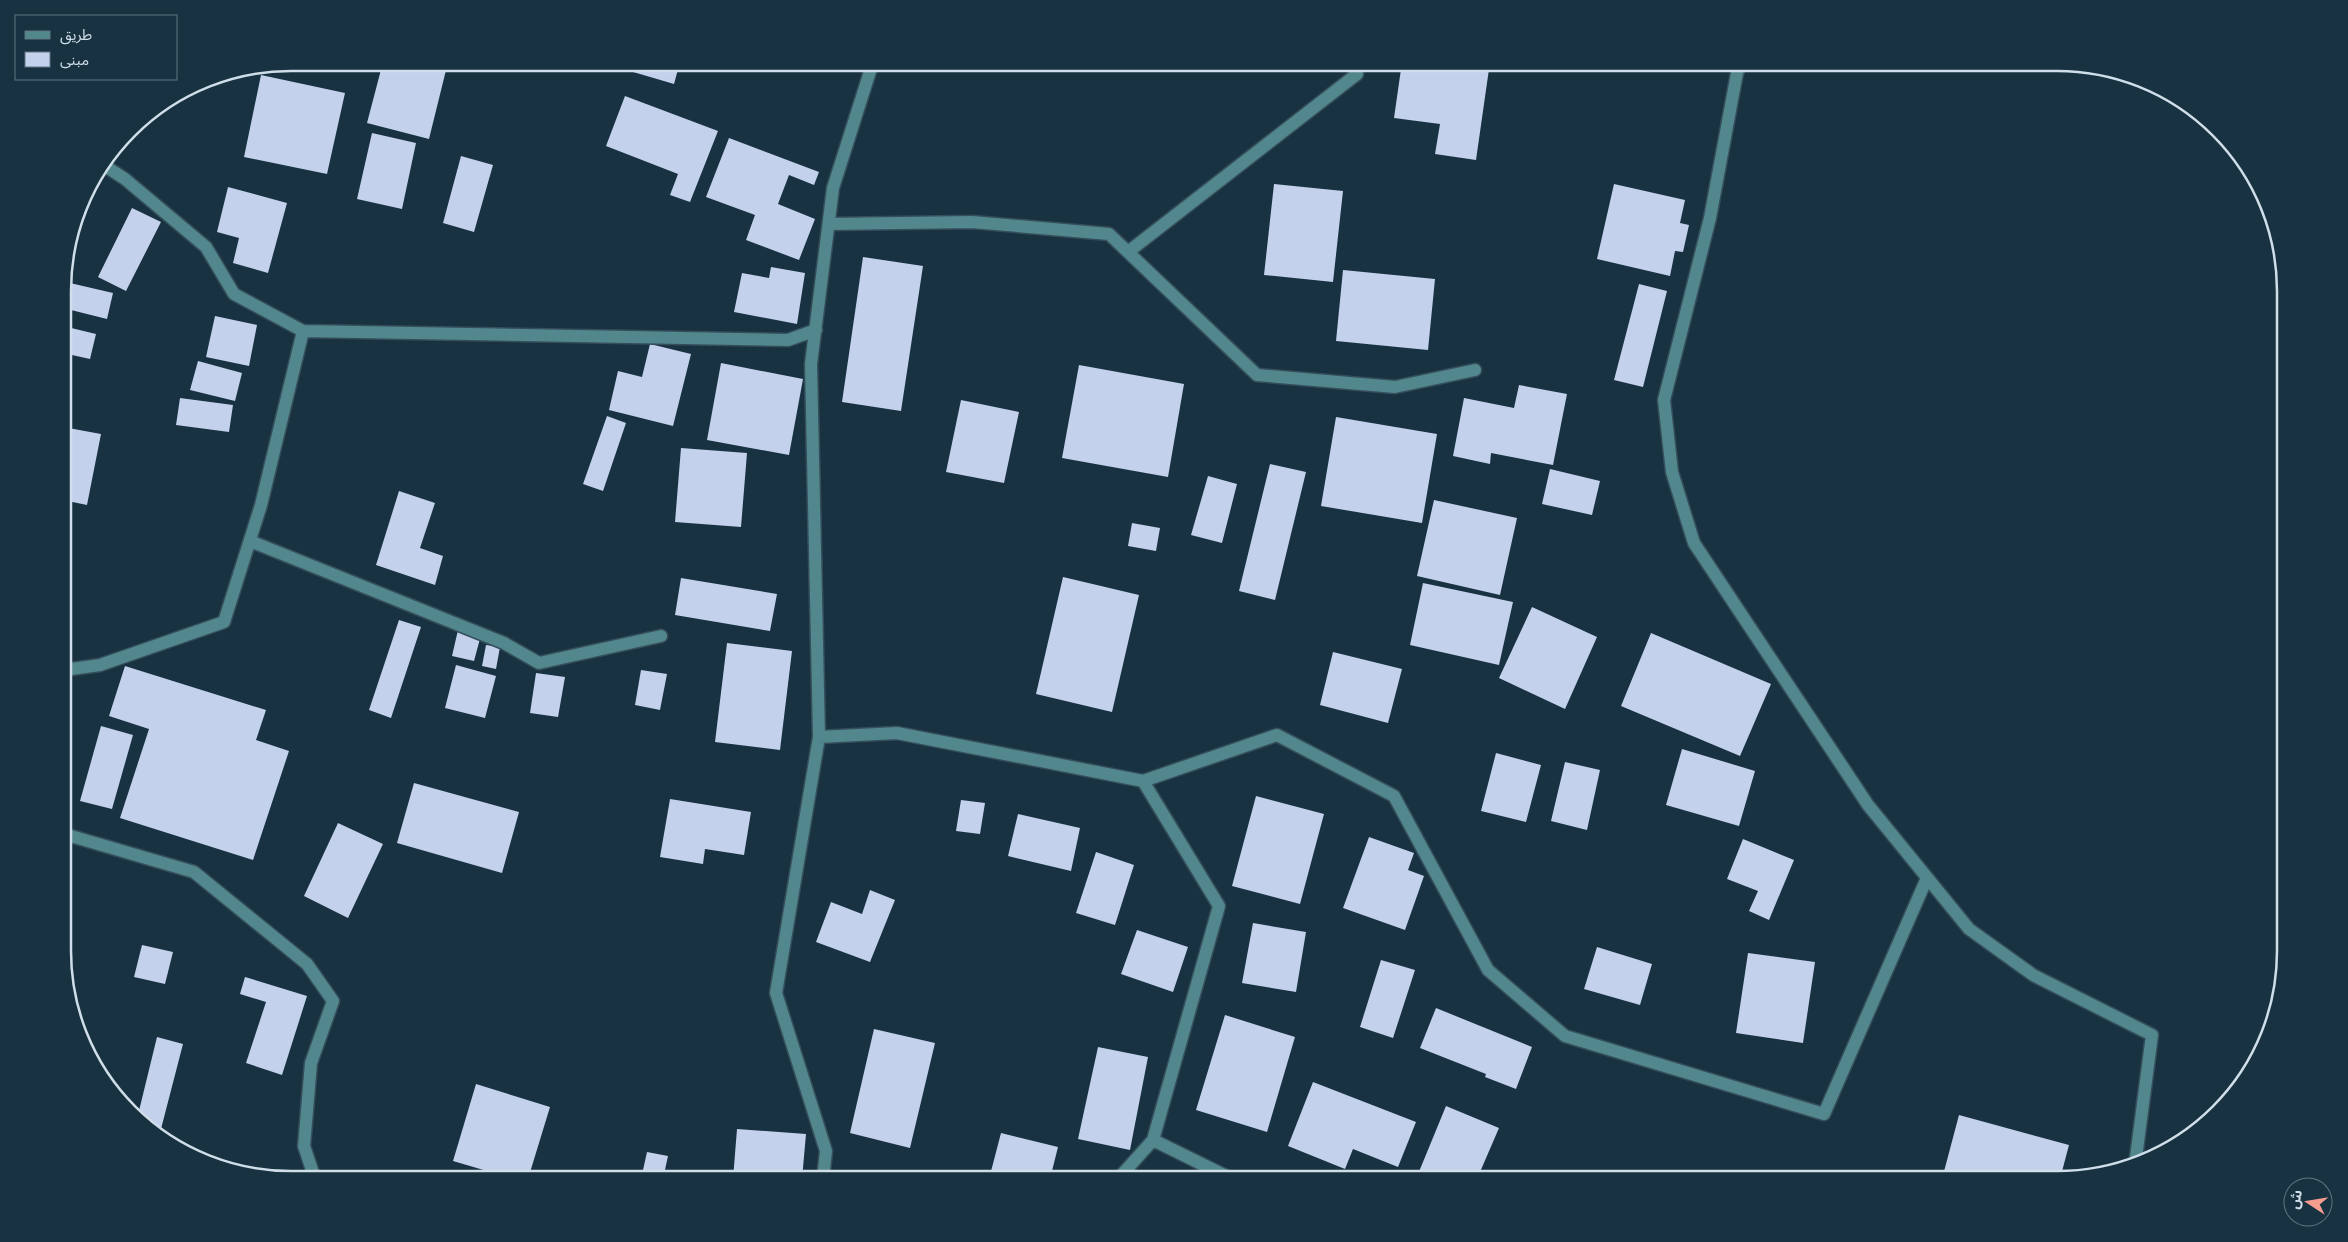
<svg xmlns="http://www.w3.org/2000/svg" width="2348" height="1242" font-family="Overpass,'Noto Sans Arabic',sans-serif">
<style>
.building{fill:#c4d1ed}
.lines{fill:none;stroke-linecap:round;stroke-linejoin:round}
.minor-casing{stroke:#354e5c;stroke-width:15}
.minor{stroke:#52878d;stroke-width:12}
.rim{fill:none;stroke:#cfdee8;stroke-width:2.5}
</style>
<rect width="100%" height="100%" fill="#183241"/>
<path class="building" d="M383,62H448L429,139L367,123Z
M607,62H680L674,84L606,64Z
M1402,62H1490L1476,160L1435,154L1440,124L1394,118Z
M261,75L345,93L327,174L244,157Z
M625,96L718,131L690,202L670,195L678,174L606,146Z
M372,133L416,143L402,209L357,199Z
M729,138L819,172L814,185L789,175L778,204L815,219L799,260L746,240L755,215L706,197Z
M461,156L493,165L474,232L443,223Z
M1274,184L1343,191L1333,282L1264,275Z
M1614,184L1685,200L1680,223L1689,225L1683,252L1675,251L1670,276L1597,259Z
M228,187L287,203L268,273L233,263L239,238L217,232Z
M132,208L161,222L126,291L98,277Z
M863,257L923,266L901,411L842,402Z
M771,267L805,273L797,324L734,312L742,273L769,278Z
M1343,270L1435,279L1428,350L1336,341Z
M70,283L113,293L107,319L63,308Z
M1639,284L1667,291L1643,387L1614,380Z
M215,316L257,325L249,366L206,357Z
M63,326L96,334L90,359L63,353Z
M650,344L691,354L673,426L609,410L618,371L642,377Z
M198,361L242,373L235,401L190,390Z
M721,363L803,379L789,455L707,440Z
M1079,365L1184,384L1168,477L1062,458Z
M1519,385L1567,394L1553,465L1491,453L1490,464L1453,456L1464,398L1514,408Z
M180,398L233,405L229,432L176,425Z
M961,400L1019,412L1004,483L946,472Z
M607,416L626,423L603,491L583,484Z
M1336,417L1437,434L1422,523L1321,506Z
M63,427L101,434L87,505L63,500Z
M681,448L747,453L741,527L675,522Z
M1270,464L1306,472L1275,600L1239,591Z
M1550,469L1600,481L1592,515L1542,504Z
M1208,476L1237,484L1222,543L1191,535Z
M399,491L435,503L420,548L443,556L435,585L376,565Z
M1434,500L1517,518L1500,595L1417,576Z
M1132,523L1160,528L1156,551L1128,546Z
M1063,577L1139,595L1112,712L1036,694Z
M681,578L777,594L770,631L675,615Z
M1423,583L1513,602L1499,665L1410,645Z
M1532,607L1597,637L1565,709L1499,678Z
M399,620L421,627L391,718L369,710Z
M458,630L481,635L474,661L452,656Z
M1651,633L1771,684L1740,756L1621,706Z
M727,643L792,651L780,750L715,742Z
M486,645L500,647L496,669L482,666Z
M1333,652L1402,669L1388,723L1320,705Z
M456,665L496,676L485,718L445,708Z
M125,666L266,710L256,740L289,751L253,860L120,818L149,729L109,716Z
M641,670L667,674L660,710L635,705Z
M536,673L565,677L558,717L530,713Z
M101,726L133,735L112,809L80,801Z
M1682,749L1755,771L1739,826L1666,805Z
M1496,753L1541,765L1526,822L1481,811Z
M1565,762L1600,770L1587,830L1551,821Z
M414,783L519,812L502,873L397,843Z
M1256,796L1324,814L1300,904L1232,886Z
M670,799L751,812L744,855L705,849L703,864L660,857Z
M961,800L985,803L980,834L956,831Z
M1018,814L1080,828L1071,871L1008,856Z
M338,823L383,844L348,918L304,896Z
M1369,837L1414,853L1408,870L1424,876L1405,930L1343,908Z
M1743,839L1794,860L1769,920L1749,911L1758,891L1727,879Z
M1096,852L1134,865L1115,925L1076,913Z
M870,890L895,900L870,962L816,942L831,902L862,914Z
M1253,923L1306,932L1296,992L1242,983Z
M1137,930L1188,947L1173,992L1121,974Z
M142,945L173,952L165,984L134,977Z
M1597,947L1652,964L1640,1005L1584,989Z
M1748,953L1815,962L1803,1043L1736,1033Z
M1381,960L1415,970L1393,1038L1360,1027Z
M245,977L307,996L282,1075L246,1063L266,1002L240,994Z
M1436,1008L1532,1047L1516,1089L1485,1077L1486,1074L1420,1048Z
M1225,1015L1295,1037L1267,1132L1196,1110Z
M874,1029L935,1043L910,1148L850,1133Z
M157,1037L183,1044L161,1129L142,1124L137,1119Z
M1098,1047L1148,1057L1130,1150L1078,1139Z
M1313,1082L1416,1122L1398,1167L1353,1149L1345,1169L1288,1146Z
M476,1084L550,1107L528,1179H514L453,1161Z
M1446,1106L1499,1128L1477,1179H1416Z
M1959,1115L2069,1145L2060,1179H1942Z
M737,1129L806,1134L802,1179H733Z
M1001,1133L1058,1147L1050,1179H989Z
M647,1152L668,1156L663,1179H641Z"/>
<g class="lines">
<g class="minor-casing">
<path id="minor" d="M1741,62L1737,73L1710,218L1664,400L1672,472L1694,543L1868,805L1969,929L2033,975L2152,1035L2135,1165
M105,166L125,179L206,247L234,294L303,331L788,340L816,330
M829,224L972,222L1109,234L1257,375L1395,387L1475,370
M1128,252L1357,74
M250,541L504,643L539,663L661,636
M64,670L100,665L224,622L261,505L303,331
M819,737L897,733L1143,781L1277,735L1394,796L1488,970L1565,1036L1824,1114L1927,878
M64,834L194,872L307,964L333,1001L311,1063L304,1146L315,1179
M1153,1140L1232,1179
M823,1179L826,1151L776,993L819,737L811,364L833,188L873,62
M1118,1179L1153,1140L1219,906L1143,781"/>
</g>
<use href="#minor" class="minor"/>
</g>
<path d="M0 0H2348V1242H0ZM291 71H2057A220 220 0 0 1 2277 291V951A220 220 0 0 1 2057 1171H291A220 220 0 0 1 71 951V291A220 220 0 0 1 291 71Z" fill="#183241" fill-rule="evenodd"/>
<path class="rim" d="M291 71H2057A220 220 0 0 1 2277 291V951A220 220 0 0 1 2057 1171H291A220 220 0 0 1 71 951V291A220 220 0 0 1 291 71Z"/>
<rect x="15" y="15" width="162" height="65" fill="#183241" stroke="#617784"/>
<rect x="25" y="31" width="25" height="8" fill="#52878d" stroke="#617784"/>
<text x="60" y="40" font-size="15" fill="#cfdee8">طريق</text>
<rect x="25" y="52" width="25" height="15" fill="#c4d1ed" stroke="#617784"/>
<text x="60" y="65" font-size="15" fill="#cfdee8">مبنى</text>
<g transform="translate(2308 1202) rotate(282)"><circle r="24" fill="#183241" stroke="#617784"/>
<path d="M0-4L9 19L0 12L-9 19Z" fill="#f59d8e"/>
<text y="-8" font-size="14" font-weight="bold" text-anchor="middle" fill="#cfdee8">ش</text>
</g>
</svg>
